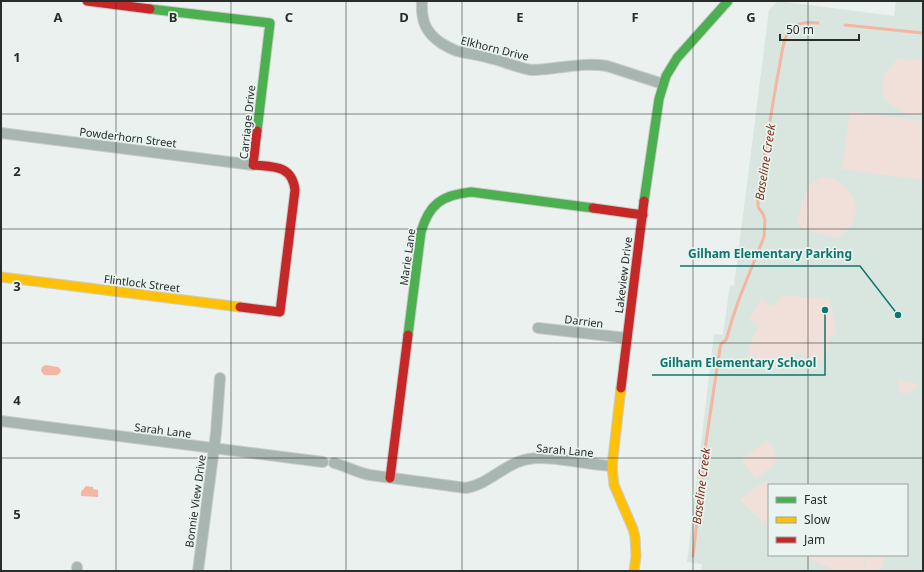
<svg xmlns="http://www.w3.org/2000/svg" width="924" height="572" font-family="'Noto Sans',sans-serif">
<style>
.built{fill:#d9e5df;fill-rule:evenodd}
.green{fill:#f0e0d9}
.water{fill:#f3b6a1}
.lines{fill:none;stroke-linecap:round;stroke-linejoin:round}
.stream{stroke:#f3b6a1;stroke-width:3}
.street-casing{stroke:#c9cdcb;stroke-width:12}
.fast-casing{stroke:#c9cdcb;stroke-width:11}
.slow-casing{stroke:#c9cdcb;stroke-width:11}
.jam-casing{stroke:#c9cdcb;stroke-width:11}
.street{stroke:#a8b6b1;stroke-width:10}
.fast{stroke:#4caf50;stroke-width:9}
.slow{stroke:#ffc107;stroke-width:9}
.jam{stroke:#c62828;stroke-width:9}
.grid{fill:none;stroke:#282c2b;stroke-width:1;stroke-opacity:0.55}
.labels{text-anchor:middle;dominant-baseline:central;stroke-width:3.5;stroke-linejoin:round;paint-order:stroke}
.street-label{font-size:11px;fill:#282c2b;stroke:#e9f3ef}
.water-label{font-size:12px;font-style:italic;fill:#7f3014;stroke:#e9f3ef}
.grid-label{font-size:13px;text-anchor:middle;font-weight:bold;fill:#282c2b;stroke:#e9f3ef;stroke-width:3.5;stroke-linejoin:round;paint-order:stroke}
.leader{fill:none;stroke:#0f766e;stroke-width:1.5}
.callout-dot{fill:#0f766e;stroke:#e9f3ef;stroke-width:1.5}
.callout-label{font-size:12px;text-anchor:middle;font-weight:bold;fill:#0f766e;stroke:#e9f3ef;stroke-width:3.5;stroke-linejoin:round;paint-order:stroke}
</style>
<rect width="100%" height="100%" fill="#ebf1ee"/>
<path class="built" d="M778,1L894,16L896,1H923V571H701L702,564L687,562L714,334L723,335L730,285L734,286L769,10ZM769,485H907V555H769Z"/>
<path class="green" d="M897,59L923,60V115L912,117L896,108L882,96L883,75Z
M850,111L923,121V180L842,169Z
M822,177L834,179L845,186L854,197L856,211L851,227L837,238L802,229L797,219L809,185Z
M781,295L830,299L836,333L829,338V349L823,359L820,361L809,359L800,353L791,355L786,365L777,371L775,368L761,364L760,365L746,362L752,340L759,326L748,320L761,299L774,307Z
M899,380L915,383L917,384C912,390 910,394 902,394L899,391L898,382Z
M767,440L776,452L773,455L778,461L756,479L741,460Z
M766,480L770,485H769V528L740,500Z
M804,555H862L866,556L862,571H838L815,562Z
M870,555H885L881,571H864L867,557H869Z"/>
<path class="water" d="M46,365L58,367L61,370L60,373L57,375H44L41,371C41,367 43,366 46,365Z
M86,486L93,487V489L98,490V497L81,496V492Z"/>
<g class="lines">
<path class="stream" d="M845,25L923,33
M693,556L706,442L720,348L721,344L726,340L727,337L731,323L739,299L764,237L765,220L763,214L758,207V197C765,154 771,111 779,69C781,59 783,37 790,30C798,22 807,22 818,23"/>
<g class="street-casing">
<path id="street" d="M422,1C421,20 425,32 441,43C446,46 451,49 457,51C469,54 481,55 493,59C506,62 518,68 531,70C539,70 547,69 555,68C573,66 590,63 607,66L663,84
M1,133L253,165
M538,328L627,338
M1,421L323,462
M334,463C346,466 358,473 370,475L466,488C485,485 500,469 518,462C535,455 554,459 572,461C585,463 599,465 612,466
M77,571V567
M198,571L216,433L220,378"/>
</g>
<g class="fast-casing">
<path id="fast" d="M150,9L270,23L257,131
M644,201L659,99L666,76L677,58L728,1
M408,335L421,232C429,204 442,195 471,192L593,208"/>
</g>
<g class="slow-casing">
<path id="slow" d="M1,277L240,307
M621,388L612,466L614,485L633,529L635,537L636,556L634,571"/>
</g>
<g class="jam-casing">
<path id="jam" d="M87,1L150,9
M593,208L643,215
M240,307L280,312L295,190C292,165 274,167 253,165L257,131
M621,388L644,201
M390,478L408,335"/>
</g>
<use href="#street" class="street"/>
<use href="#fast" class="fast"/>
<use href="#slow" class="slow"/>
<use href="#jam" class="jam"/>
</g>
<path class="grid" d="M116,1V571M231,1V571M346,1V571M462,1V571M578,1V571M693,1V571M808,1V485M1,114H923M1,229H923M1,343H923M1,458H923M808,555V571"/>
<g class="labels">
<g class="street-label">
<text transform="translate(495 48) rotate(14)">Elkhorn Drive</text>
<text transform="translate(247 122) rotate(-84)">Carriage Drive</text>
<text transform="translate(128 137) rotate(7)">Powderhorn Street</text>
<text transform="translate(407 257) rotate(-82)">Marie Lane</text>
<text transform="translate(623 275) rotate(-83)">Lakeview Drive</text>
<text transform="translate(142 283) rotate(7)">Flintlock Street</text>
<text transform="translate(584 321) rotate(7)">Darrien</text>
<text transform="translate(163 430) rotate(7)">Sarah Lane</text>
<text transform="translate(565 450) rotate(5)">Sarah Lane</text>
<text transform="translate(195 501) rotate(-82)">Bonnie View Drive</text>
</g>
<g class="water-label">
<text transform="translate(765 162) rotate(-81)">Baseline Creek</text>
<text transform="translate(701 486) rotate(-83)">Baseline Creek</text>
</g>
</g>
<g class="grid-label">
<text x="58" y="22">A</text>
<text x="173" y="22">B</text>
<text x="289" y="22">C</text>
<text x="404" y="22">D</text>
<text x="520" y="22">E</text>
<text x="635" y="22">F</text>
<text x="751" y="22">G</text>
<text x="17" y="62">1</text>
<text x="17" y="176">2</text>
<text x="17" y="291">3</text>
<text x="17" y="405">4</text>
<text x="17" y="519">5</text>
</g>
<path class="leader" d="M898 315L860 266H680M825 310L825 375H652"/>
<g class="callout-dot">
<circle cx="898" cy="315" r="4"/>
<circle cx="825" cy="310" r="4"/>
</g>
<g class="callout-label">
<text x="770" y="258">Gilham Elementary Parking</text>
<text x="738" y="367">Gilham Elementary School</text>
</g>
<rect width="924" height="572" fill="none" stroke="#282c2b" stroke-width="4"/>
<rect x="768" y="484" width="140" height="72" fill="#e9f3ef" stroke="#9ca3a1"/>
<rect x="776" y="497" width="20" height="6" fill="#4caf50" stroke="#9ca3a1"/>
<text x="804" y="504" font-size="12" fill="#282c2b">Fast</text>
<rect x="776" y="517" width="20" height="6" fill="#ffc107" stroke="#9ca3a1"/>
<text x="804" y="524" font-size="12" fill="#282c2b">Slow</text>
<rect x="776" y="537" width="20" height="6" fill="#c62828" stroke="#9ca3a1"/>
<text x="804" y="544" font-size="12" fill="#282c2b">Jam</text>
<path d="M780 34v6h79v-6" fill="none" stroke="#282c2b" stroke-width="2"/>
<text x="786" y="34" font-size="12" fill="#282c2b" stroke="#e9f3ef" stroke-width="3" paint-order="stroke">50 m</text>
</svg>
